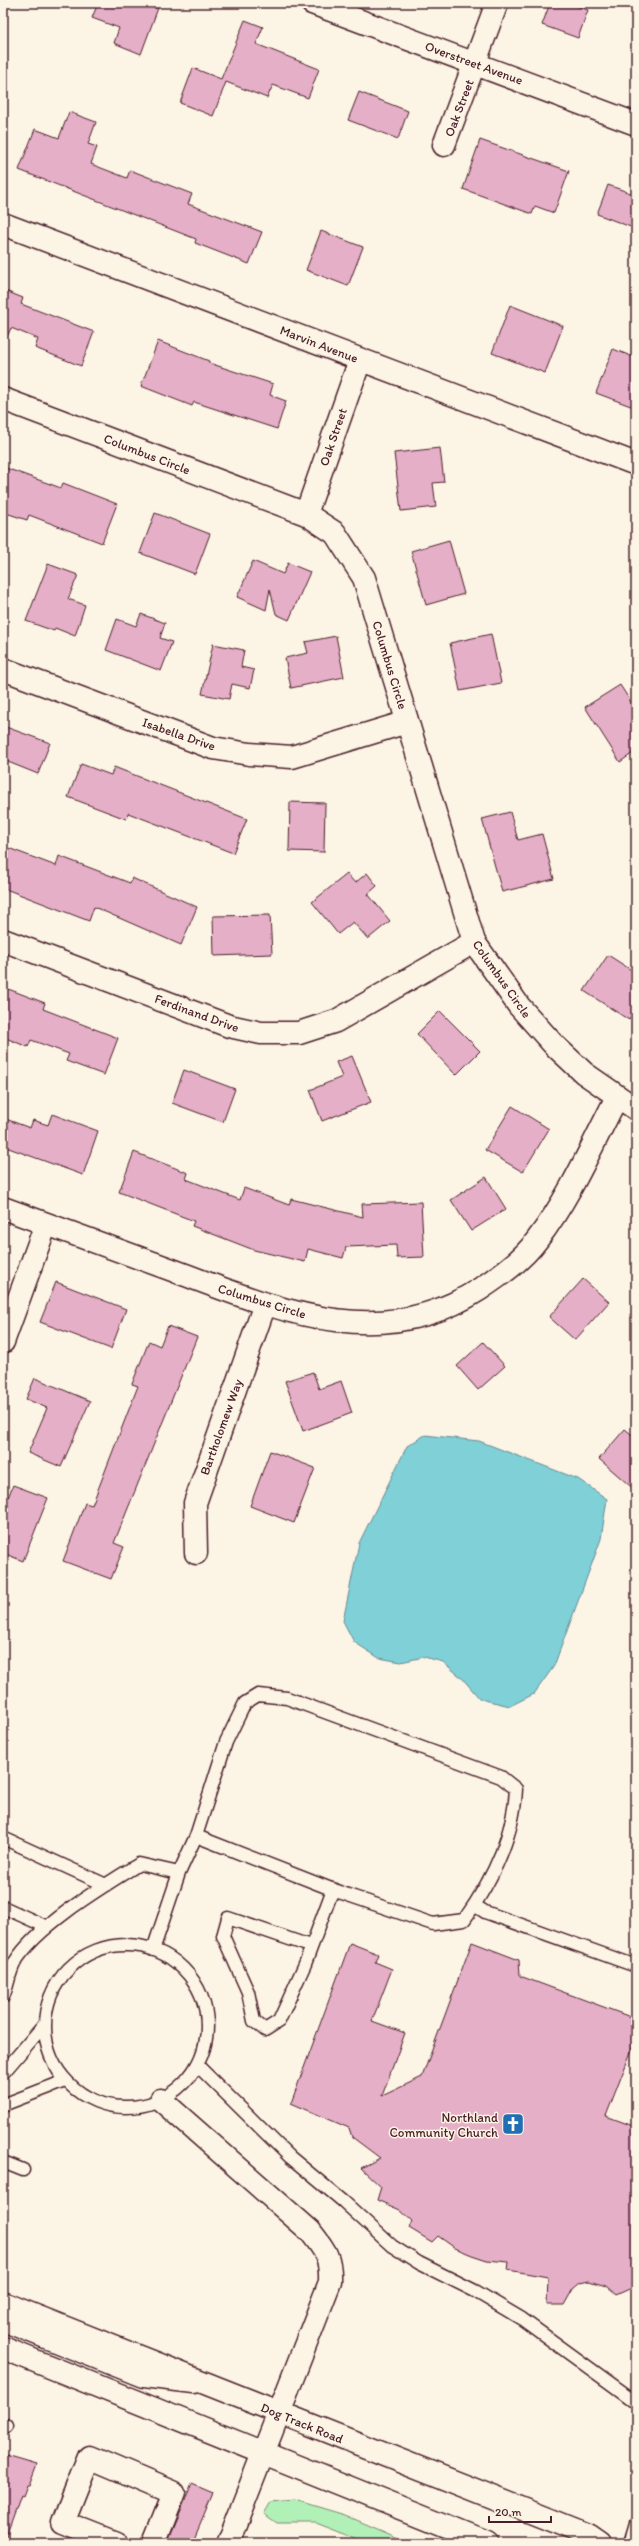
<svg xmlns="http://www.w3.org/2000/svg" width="639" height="2546" font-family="Itim,sans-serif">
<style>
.green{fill:#b1f0b7;stroke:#7e8871}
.water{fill:#7fd0d7;stroke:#6a8992}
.building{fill:#e5afc7;stroke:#4a1f2b}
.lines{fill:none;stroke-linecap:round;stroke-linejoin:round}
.lane-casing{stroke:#4a1f2b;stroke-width:15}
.street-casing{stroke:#4a1f2b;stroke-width:25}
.secondary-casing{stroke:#4a1f2b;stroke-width:25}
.lane{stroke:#fcf5e5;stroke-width:12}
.street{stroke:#fcf5e5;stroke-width:22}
.secondary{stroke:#fcf5e5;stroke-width:22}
.labels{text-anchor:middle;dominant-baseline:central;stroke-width:3;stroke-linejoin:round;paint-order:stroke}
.street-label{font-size:13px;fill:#4a1f2b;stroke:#fcf5e5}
.poi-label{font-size:13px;fill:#4a1f2b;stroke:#fcf5e5;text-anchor:end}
</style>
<rect width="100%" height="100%" fill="#fcf5e5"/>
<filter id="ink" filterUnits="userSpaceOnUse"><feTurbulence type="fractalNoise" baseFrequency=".025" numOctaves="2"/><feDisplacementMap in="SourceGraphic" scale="8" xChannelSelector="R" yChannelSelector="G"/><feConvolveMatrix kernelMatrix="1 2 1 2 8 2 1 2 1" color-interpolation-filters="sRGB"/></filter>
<g filter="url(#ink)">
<path class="green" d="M295,2500L345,2515L410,2543H368L316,2523H277L264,2514L271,2502Z"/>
<path class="water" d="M425,1435L479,1441L578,1479L607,1499L601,1539L554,1666L534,1694L510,1706L480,1699L462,1678L443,1662L424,1657L401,1662L379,1658L354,1642L343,1621L359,1543L407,1446Z"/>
<path class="building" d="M98,3H144L158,8L141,54L114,43L119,28L92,18Z
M550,3H569L588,10L578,38L542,25Z
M245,20L263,27L256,44L319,69L308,98L273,85L267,98L226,82L213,116L180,103L193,68L221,79Z
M359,92L408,111L398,139L348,120Z
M69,112L96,122L88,144L97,147L91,164L127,178L130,170L192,194L188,204L262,232L249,264L195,243L196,239L19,170L35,129L59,138Z
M480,140L569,171L554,213L535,206L532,214L463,189Z
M608,185L636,195V229L597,214Z
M321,231L363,247L348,286L306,270Z
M3,290L23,298L21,304L94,332L81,366L35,348L38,339L11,328L3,346Z
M510,305L563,326L545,373L492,353Z
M158,341L209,361V363L273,384L270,395L286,401L277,429L194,402L192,406L141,386Z
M613,349L636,358V408L596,393Z
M440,448L444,482L433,483L436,507L401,511L394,453Z
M3,467L61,488L63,483L117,504L102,543L29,515L27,520L3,512Z
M155,513L210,534L195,574L140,553Z
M449,540L464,594L426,605L411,551Z
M253,561L283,574L288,563L310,572L289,620L276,614L270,589L266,610L237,597Z
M48,564L78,575L68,599L85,605L75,636L55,628L54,631L26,621Z
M141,614L165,623L160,638L172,642L161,671L106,650L117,619L136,626Z
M491,634L501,683L460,691L450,643Z
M336,636L344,677L291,688L285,658L308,653L305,642Z
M213,644L244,650L241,667L254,670L250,688L232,684L229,699L202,694Z
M620,685L636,710V751L620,762L585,707Z
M3,726L50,743L38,774L3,760Z
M81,764L111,775L114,767L247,819L233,853L128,813L126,819L68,797Z
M290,802L325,803L324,852L289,851Z
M510,812L518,840L542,834L554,879L502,892L482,819Z
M3,846L56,866L59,856L130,883L132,878L197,907L181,945L94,907L89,921L3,888Z
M367,873L377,886L368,894L390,921L368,939L353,922L338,934L312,902L347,874L355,883Z
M270,915L272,954L214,956L213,916Z
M608,955L636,973V1009L629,1020L584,991Z
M3,987L45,1003L43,1009L118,1038L104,1075L66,1061L69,1054L31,1040L28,1047L3,1037Z
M440,1011L480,1051L456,1075L417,1034Z
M352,1056L371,1102L322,1121L310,1090L342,1077L336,1062Z
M184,1070L235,1089L223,1122L172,1103Z
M512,1106L549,1129L523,1172L485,1150Z
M52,1114L98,1131L83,1175L3,1146V1118L30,1128L33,1120L48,1125Z
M134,1152L188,1173L186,1179L240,1200L244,1188L289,1205L291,1199L363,1217L362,1204L421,1202L424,1257L397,1258L396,1245L346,1247L343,1258L308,1249L305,1262L254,1250L192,1226L194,1221L119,1192Z
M486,1177L506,1209L471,1231L451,1200Z
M583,1279L609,1302L575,1340L549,1317Z
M56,1282L126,1309L111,1349L40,1322Z
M168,1326L197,1337L114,1543L124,1547L111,1579L63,1561L85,1503L92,1505L138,1386L132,1384L149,1341L160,1346Z
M483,1342L505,1366L478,1390L457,1366Z
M313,1372L319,1389L341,1381L352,1413L303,1431L285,1381Z
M35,1378L90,1401L61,1467L28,1453L47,1408L26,1399Z
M625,1429L636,1438V1491L599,1459Z
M270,1451L315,1468L294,1523L250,1506Z
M13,1485L48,1498L23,1561L3,1553V1499L7,1500Z
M472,1942L519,1960L520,1976L636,2019V2039L606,2116L636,2127V2286L616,2295L606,2286L589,2281L580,2283L573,2289L564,2305H547L548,2277L508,2270L509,2262L487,2260L472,2255L455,2248L438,2236L432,2242L409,2228L412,2221L400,2210L377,2200L381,2187L361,2168L380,2158L352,2137L349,2128L291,2103L350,1943L378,1954L375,1962L392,1969L372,2021L405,2033L382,2096L422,2077Z
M3,2454L37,2464L29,2485H27L23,2496L21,2495L5,2539L3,2538Z
M192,2484L213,2493L192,2543H167Z"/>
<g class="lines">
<g class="lane-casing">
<path id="lane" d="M3,1838L106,1885
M179,1873L196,1836L226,1742L245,1703L258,1695L287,1698L501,1777L516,1789C514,1836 491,1882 464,1920L433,1924L339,1892L196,1836
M474,1905L485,1912L636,1966
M3,1907L47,1927
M45 2026a81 81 0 1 1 162 0a81 81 0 1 1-162 0Z
M310,1946L228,1918L223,1936L248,1992L254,2021L265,2030L279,2021L305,1964L333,1889
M3,1997C8,1985 9,1973 15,1962C38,1925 102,1887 139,1864L179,1873L153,1950
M197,2065L290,2157L344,2202L392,2246L419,2263L475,2291L522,2319L636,2402
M3,2073L44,2025
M3,2105L65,2081
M3,2162L23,2170
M3,2424L7,2426
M630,2543L636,2523"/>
</g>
<g class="street-casing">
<path id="street" d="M312,3L636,124
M444,145L497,3
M3,224L636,464
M3,399L306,514L335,533L364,578L474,942L519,1006L554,1045L584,1073L636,1109
M306,514L360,360
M3,669L213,748L249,754L292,757L407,722
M3,940L229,1026L261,1033H299L336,1021L474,942
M3,1208C60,1229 117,1250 175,1271C277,1309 379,1355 480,1289C501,1275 522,1260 537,1240C570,1197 592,1145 617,1097
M3,1342L46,1224
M196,1553L195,1503L265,1304
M161,2100L310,2231C325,2250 331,2257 330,2282L228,2543
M3,2320L143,2376L194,2382
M116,2543L63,2522L89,2457L174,2493L154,2543"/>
</g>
<g class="secondary-casing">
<path id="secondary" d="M3,2303L591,2536L601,2543
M3,2348L487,2543"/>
</g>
<use href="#lane" class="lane"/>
<use href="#street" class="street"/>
<use href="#secondary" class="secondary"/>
</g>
</g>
<defs>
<g id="church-square" transform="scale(1.15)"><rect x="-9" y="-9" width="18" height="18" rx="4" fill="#1f6fb2" stroke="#fcf5e5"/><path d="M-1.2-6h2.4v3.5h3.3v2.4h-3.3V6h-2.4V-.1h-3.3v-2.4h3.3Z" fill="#fff"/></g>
</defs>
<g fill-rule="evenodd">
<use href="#church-square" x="513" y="2124"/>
</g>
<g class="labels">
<g class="street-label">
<text transform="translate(474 63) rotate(20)">Overstreet Avenue</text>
<text transform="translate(459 108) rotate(-69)">Oak Street</text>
<text transform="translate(319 344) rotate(21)">Marvin Avenue</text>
<text transform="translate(333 437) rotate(-71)">Oak Street</text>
<text transform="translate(147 454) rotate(21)">Columbus Circle</text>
<text transform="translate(390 665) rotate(73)">Columbus Circle</text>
<text transform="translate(179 734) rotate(19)">Isabella Drive</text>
<text transform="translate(502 979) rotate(55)">Columbus Circle</text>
<text transform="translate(197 1013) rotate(20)">Ferdinand Drive</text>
<text transform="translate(262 1301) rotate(17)">Columbus Circle</text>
<text transform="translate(221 1427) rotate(-70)">Bartholomew Way</text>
<text transform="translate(302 2423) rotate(22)">Dog Track Road</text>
</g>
<g class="poi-label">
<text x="498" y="2117">Northland<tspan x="498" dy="15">Community Church</tspan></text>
</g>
</g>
<rect width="639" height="2546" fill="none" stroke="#fcf5e5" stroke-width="16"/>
<rect x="8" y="8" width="623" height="2530" fill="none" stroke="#4a1f2b" stroke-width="1.5" filter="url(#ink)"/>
<path d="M489 2516v6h62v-6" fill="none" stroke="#4a1f2b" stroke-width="2"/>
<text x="495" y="2516" font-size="12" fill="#4a1f2b" stroke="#fcf5e5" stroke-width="3" paint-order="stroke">20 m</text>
</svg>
